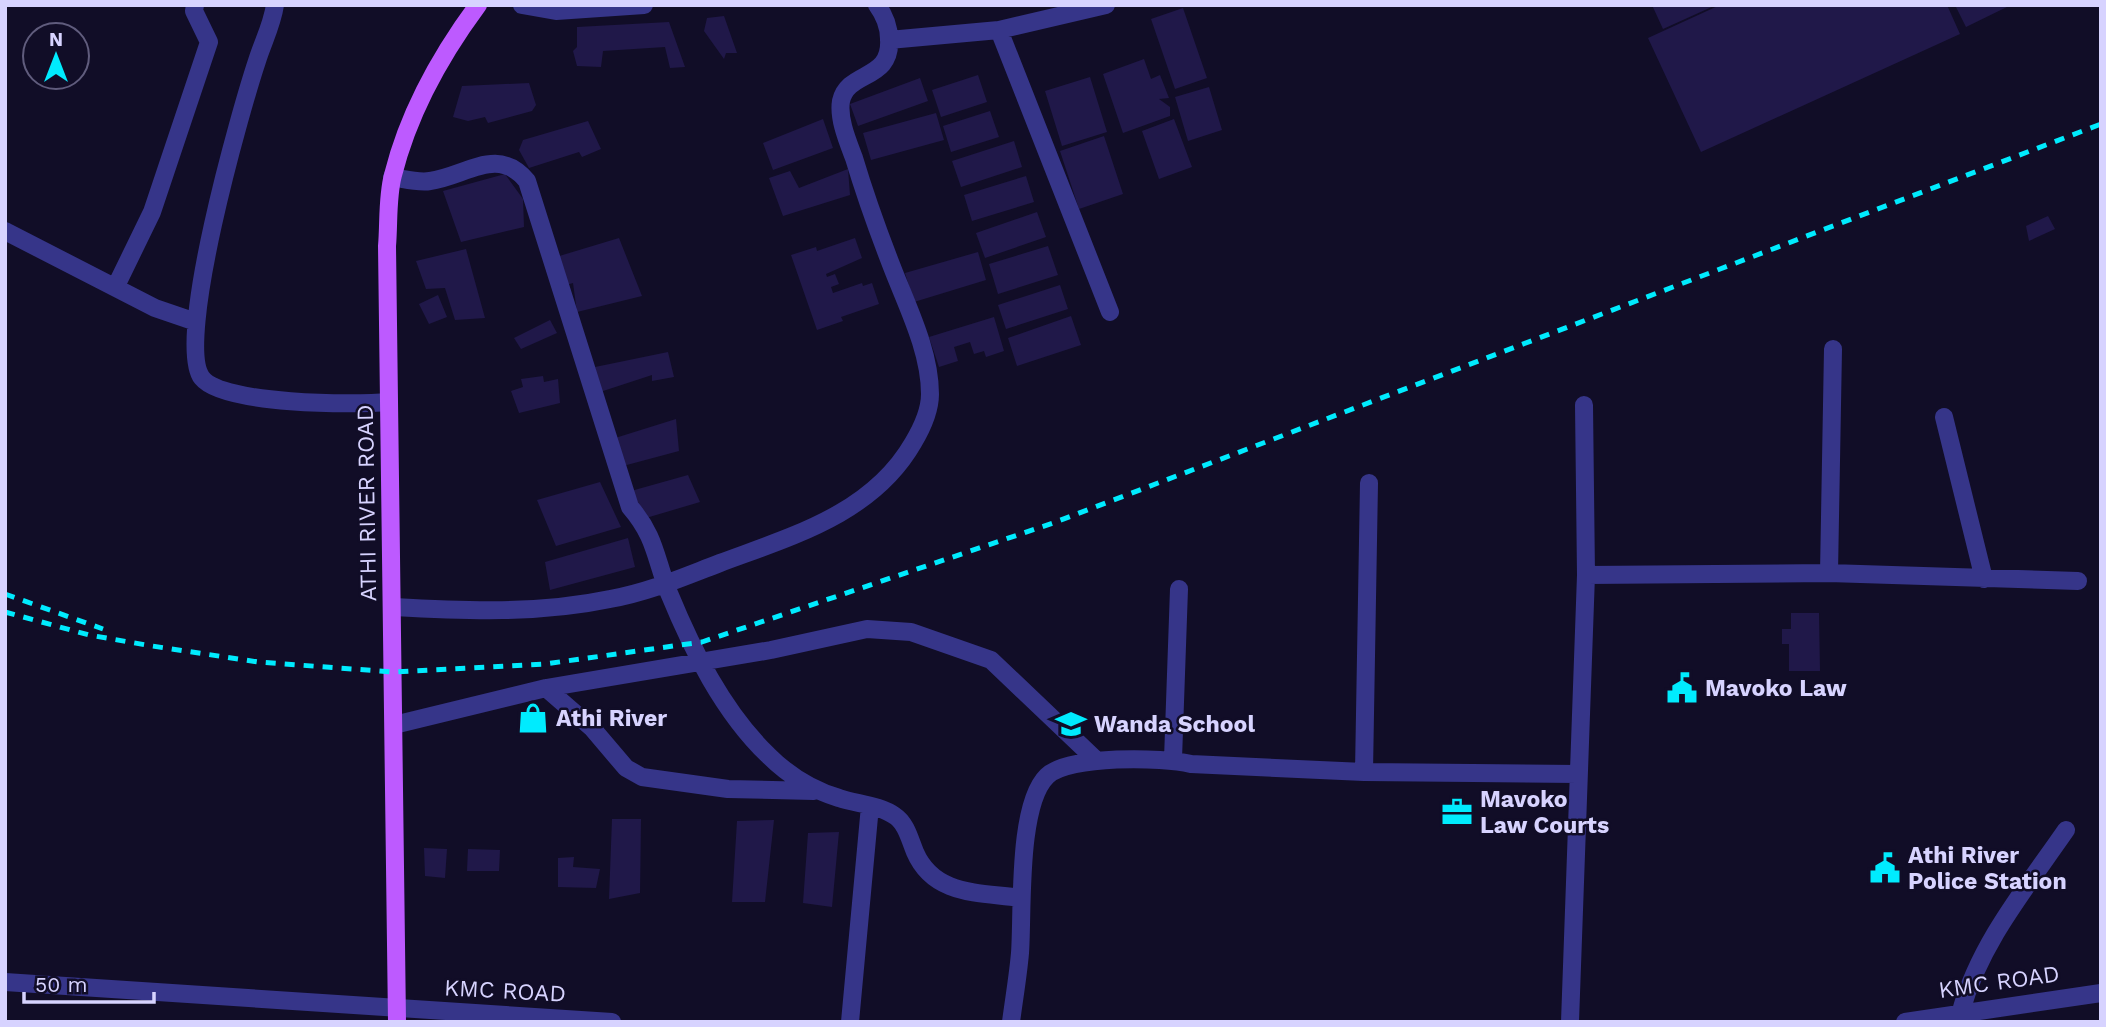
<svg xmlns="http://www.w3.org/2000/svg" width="2106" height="1027" font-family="'Work Sans',sans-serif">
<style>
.building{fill:#201849}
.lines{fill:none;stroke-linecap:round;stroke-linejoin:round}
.minor{stroke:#363589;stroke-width:18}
.major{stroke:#bd5aff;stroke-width:18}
.rail{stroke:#00ebfe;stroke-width:5;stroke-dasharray:10 9;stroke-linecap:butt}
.labels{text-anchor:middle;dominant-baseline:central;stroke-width:5;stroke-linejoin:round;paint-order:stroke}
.street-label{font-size:23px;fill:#d7d3ff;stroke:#110d27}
.poi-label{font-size:23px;font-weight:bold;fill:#d7d3ff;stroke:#110d27;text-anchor:start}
</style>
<rect width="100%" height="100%" fill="#110d27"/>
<path class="building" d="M1652,5H1716L1663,29Z
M1720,5H1947L1960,34L1701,152L1648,38Z
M1955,5H2011L1966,27Z
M1183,8L1207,78L1175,89L1151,19Z
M724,16L737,53H726L724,59L704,31L707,18Z
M669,22L685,67L670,68L665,47L603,51L601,67L577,66L573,51L577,47V27Z
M1144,59L1151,79L1160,75L1169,98L1159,99L1170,107V116L1123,133L1103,74Z
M978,75L987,102L941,117L932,90Z
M1090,77L1107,132L1062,146L1045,91Z
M920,78L928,101L858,126L850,104Z
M529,83L536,105L532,111L488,123L485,117L468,121L453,117L462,86Z
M1209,87L1222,130L1188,141L1175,97Z
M990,111L999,137L951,152L943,126Z
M936,113L944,140L871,160L863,133Z
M823,119L833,148L773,170L763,143Z
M1174,119L1192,167L1159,179L1142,131Z
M588,121L601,149L582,157L579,152L529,168L519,150L523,140Z
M1104,136L1123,194L1079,209L1060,151Z
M1014,141L1022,167L961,187L952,161Z
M848,169L850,195L783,216L769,178L790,171L799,188Z
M505,174L523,199L524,227L461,242L443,191Z
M1026,176L1034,202L972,221L964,195Z
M1037,212L1046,237L985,258L976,233Z
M2048,216L2055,229L2029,241L2026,226Z
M619,238L642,296L577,312L573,283L566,285L556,257Z
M855,238L862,258L826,274L827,277L835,274L839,284L831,287L833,293L862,283L863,286L872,283L879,304L841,317L843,321L817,330L791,255L816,247L817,251Z
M1048,246L1058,275L998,294L989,264Z
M466,249L485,318L455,320L445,288L426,289L416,261Z
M978,252L986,280L914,302L905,273Z
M1060,285L1068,309L1006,329L998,305Z
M438,295L447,317L429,324L419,304Z
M1071,316L1081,345L1017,366L1008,338Z
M994,317L1004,351L986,357L984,351L974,354L970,342L954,347L958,361L939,367L929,337Z
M550,320L557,333L521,349L514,338Z
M668,352L674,377L652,381V375L600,392L595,367Z
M543,376L544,382L558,379L560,403L519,413L511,391L523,387L521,379Z
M676,419L679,451L623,466L612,439Z
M688,475L700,502L646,518L631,491Z
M600,482L621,527L556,546L537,500Z
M628,538L635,567L550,590L545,562Z
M1791,613H1819L1820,671H1789V644H1782V629H1791Z
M612,819H641L640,893L609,899Z
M774,820L765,902H732L737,821Z
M839,832L832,907L803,903L808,833Z
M424,848L447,849L445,878L425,876Z
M468,849L500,850L499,871H467Z
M574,857L573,867L600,869L596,888L558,887V858Z"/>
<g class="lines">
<path class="minor" d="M275,5C272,25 263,42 257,61C241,109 174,343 202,378C223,405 355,405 389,402
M522,5L556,11L644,5
M999,30L1110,312
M889,40L999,30L1106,5
M392,177C405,179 418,183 430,181C466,176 498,145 527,181L630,507C656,537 655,558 669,593C692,649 723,712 768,755C788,775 812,790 839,798C857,804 880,805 895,816C906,823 910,840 915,852C934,896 979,892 1020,898
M5,231L155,308L196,322
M116,286L152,212L209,42L194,11L195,5
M1944,417L1984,579
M1829,573L1833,349
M1586,575L1829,573L2078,581
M394,607C466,611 539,614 610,599C649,592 683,577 720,563C792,536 872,514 913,443C922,428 930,411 930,394C930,351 907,306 892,267C878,231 865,195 854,158C848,142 838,119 841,101C848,70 892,81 889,39C889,26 885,16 877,5
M546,688L592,728L626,768L642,777L728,789L814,791
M394,725L546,688L771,650L867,629L911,632L991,660L1095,759
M1173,759L1179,589
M1364,772L1369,483
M5,982L612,1022
M1961,1011C1980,943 2026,888 2066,830
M850,1022L870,806
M1011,1022C1014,999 1018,976 1020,953C1023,913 1017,805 1047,776C1069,755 1163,757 1191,764L1364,772L1578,774
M1570,1022L1586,575L1584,405
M1905,1022L2101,993"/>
<path class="major" d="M397,1022L387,246C389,223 387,197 393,175C408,115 441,55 478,5"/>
<path class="rail" d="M5,594L103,629
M5,612L89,635L152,646L258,662L393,672L545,664L702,642L1053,523L2101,124"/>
</g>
<defs>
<g id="civic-bare" transform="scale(2.415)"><path d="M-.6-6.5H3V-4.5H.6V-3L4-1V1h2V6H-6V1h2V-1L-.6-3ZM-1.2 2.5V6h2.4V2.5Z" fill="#00ebfe" stroke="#110d27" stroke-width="2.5" paint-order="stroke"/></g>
<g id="shop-bare" transform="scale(2.415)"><path d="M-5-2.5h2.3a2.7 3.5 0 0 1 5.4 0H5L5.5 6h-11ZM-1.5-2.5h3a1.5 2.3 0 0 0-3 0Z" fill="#00ebfe" stroke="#110d27" stroke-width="2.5" paint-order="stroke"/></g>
<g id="school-bare" transform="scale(2.415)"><path d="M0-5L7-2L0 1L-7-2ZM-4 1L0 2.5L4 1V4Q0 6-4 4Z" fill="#00ebfe" stroke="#110d27" stroke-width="2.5" paint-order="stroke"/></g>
<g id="office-bare" transform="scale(2.415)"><path d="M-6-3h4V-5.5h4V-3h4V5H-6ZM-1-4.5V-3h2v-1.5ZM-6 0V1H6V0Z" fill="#00ebfe" stroke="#110d27" stroke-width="2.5" paint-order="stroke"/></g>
</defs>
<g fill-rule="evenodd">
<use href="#civic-bare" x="1682" y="688"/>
<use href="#shop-bare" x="533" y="718"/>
<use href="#school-bare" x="1071" y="724"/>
<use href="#office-bare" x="1457" y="812"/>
<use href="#civic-bare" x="1885" y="868"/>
</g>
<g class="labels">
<g class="street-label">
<text transform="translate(367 503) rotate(-91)">ATHI RIVER ROAD</text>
<text transform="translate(1999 982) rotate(-8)">KMC ROAD</text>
<text transform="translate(505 991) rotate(3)">KMC ROAD</text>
</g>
<g class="poi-label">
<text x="1705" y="688">Mavoko Law</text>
<text x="556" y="718">Athi River</text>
<text x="1094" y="724">Wanda School</text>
<text x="1480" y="799">Mavoko<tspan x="1480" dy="26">Law Courts</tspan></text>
<text x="1908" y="855">Athi River<tspan x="1908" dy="26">Police Station</tspan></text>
</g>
</g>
<rect width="2106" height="1027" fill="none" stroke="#d7d3ff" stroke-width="14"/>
<g transform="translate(56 56)"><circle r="33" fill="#110d27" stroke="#605c7d" stroke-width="2"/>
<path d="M0-5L12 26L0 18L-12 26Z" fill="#00ebfe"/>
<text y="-10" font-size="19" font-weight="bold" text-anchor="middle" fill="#d7d3ff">N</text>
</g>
<path d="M24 992v10h130v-10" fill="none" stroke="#d7d3ff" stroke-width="3.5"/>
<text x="35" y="992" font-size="21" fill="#d7d3ff" stroke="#110d27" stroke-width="5" paint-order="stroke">50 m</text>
</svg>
